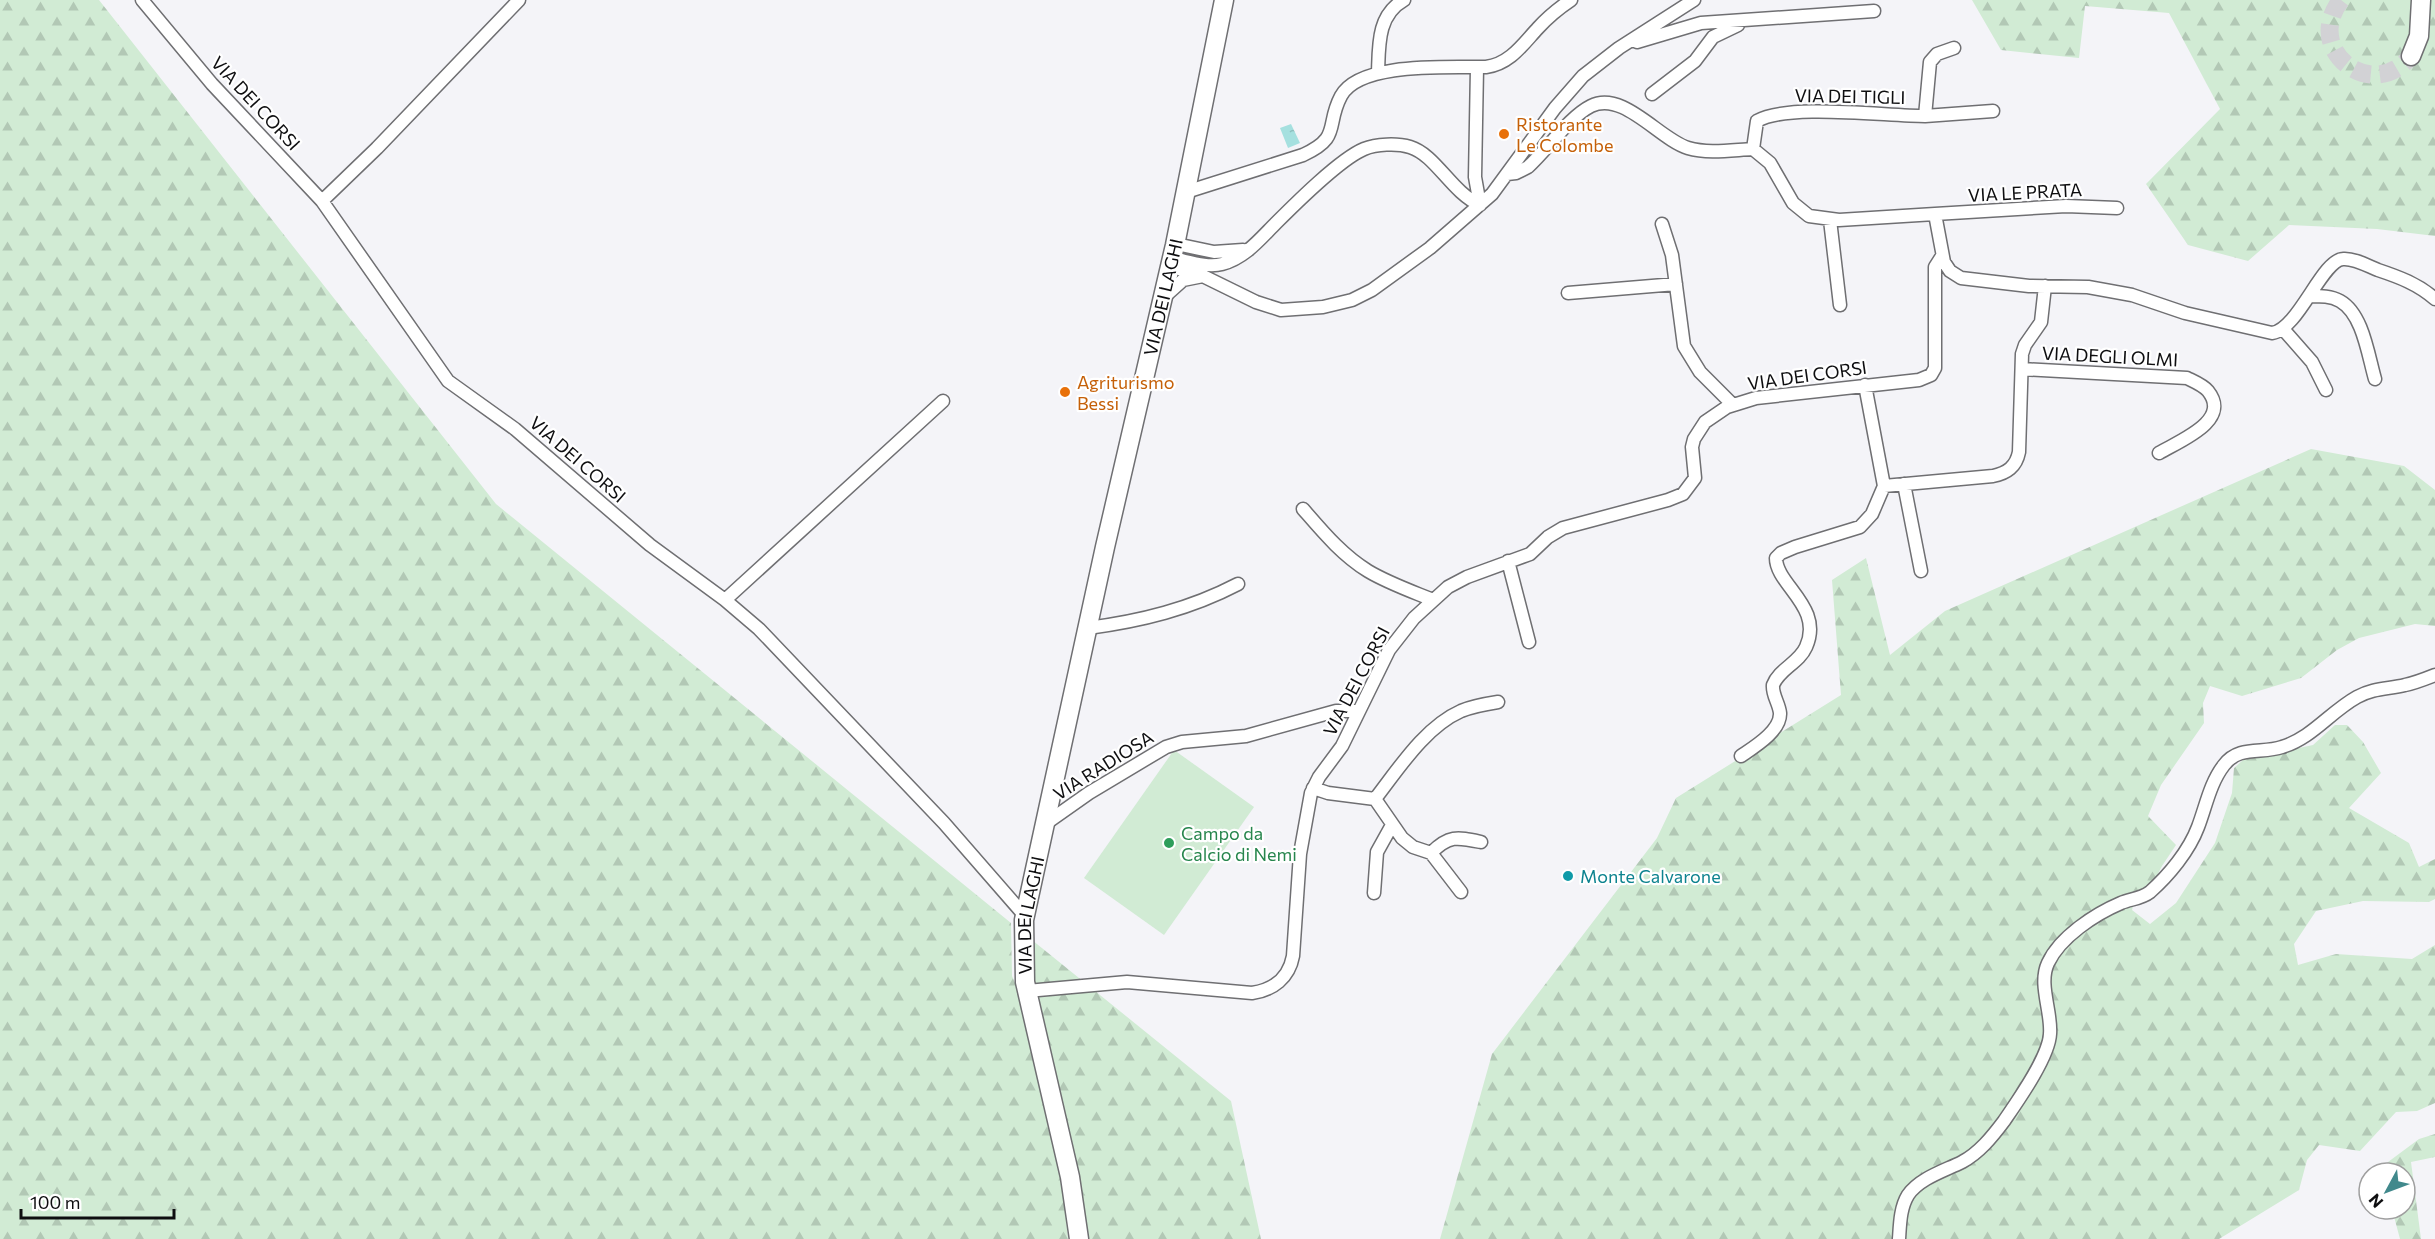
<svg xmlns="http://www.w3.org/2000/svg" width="2435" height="1239" font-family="Commissioner,sans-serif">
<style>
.forest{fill:url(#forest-firs)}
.pitch{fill:#d1ebd4}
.water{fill:url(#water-ripples)}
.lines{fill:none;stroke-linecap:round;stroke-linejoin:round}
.secondary-tunnel{stroke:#d2d2d5;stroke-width:18;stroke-dasharray:18 9;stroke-linecap:butt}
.street-casing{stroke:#6f6f72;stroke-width:15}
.secondary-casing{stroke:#6f6f72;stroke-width:21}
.street{stroke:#fff;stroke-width:12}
.secondary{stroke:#fff;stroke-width:18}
.food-dot{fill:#e8710a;stroke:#fff;stroke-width:2}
.leisure-dot{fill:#2e9e5b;stroke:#fff;stroke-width:2}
.culture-dot{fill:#0f9aa8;stroke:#fff;stroke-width:2}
.labels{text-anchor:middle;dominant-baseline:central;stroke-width:4.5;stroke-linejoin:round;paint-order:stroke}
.street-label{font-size:18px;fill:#0e0e10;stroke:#fff}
.food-label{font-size:18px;fill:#c56008;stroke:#fff;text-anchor:start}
.leisure-label{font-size:18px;fill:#27864d;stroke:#fff;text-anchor:start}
.culture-label{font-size:18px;fill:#0d838f;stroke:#fff;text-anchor:start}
</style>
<defs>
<pattern id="forest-firs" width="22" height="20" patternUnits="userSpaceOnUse" patternTransform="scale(1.5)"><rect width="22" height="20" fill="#d1ebd4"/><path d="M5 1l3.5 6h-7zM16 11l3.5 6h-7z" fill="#b2c8b5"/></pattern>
<pattern id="water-ripples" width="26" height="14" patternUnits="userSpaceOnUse" patternTransform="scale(1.5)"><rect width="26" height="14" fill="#a5e0df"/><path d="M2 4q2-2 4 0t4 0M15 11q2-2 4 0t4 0" fill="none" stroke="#8dbfbe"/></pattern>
</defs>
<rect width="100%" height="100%" fill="#f4f4f8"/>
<path class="forest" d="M0,0H99L496,504L1011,923L1012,976L1018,990L1062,1180L1068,1239H0Z
M1972,0H2435V236L2377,229L2289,225L2248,261L2188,245L2146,184L2220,109L2169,13L2085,6L2079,58L2001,50Z
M2311,449L2404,466L2435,490V626L2415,624L2359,638L2337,650L2301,678L2242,696L2210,686L2203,703L2204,723L2161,785L2148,816L2176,845L2162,866L2151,887L2136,895L2132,910L2150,924L2176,903L2215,843L2232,793L2234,768L2243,760L2313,745L2335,725H2347L2363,742L2381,773L2349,808L2409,843L2419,867L2435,859V899L2429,902L2363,901L2316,911L2294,944L2298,965L2336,954L2412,959L2435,945V1103L2417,1111L2396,1112L2360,1151L2319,1145L2307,1160L2299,1190L2219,1239H1440L1492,1054L1657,838L1676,798L1841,695L1832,580L1866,558L1890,655L1945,611Z
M1032,940L1231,1101L1261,1239H1087L1075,1159L1035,1008Z
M2435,1134V1157L2411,1162L2421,1239H2400L2392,1209H2405V1173H2386L2384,1165L2419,1139Z"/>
<path class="pitch" d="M1174,750L1254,807L1164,935L1084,878Z"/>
<path class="water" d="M1291,124L1300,143L1288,148L1280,128Z"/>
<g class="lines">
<path class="secondary-tunnel" d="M2341,0C2302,50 2372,104 2411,56"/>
<g class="street-casing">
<path id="street" d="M142,0L212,84L322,201L448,381L515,429L650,545L725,600L759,629L944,823L1025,916
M1637,42L1701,23L1874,11
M1477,68L1475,177L1480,205
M1378,73C1379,46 1377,15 1404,0
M1652,94L1695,61L1713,37L1738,25
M1925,116L1993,111
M1753,149L1757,121C1788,103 1885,116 1925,116L1930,62L1937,54L1954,48
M1507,174L1516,173L1528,167C1547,150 1569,117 1591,106C1623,90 1659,139 1688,148C1708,154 1732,150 1753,149L1770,163L1793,203L1809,216L1839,220L1935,214L1944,262L1950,271L1961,278L2029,286L2088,287L2132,295L2185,313L2272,333C2298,330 2322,260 2343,259C2354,258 2368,266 2378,270C2399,277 2418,284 2435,299
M1186,192L1303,155C1342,137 1325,126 1341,96C1360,61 1451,68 1486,67C1510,64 1523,44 1538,28C1548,17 1559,8 1571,0
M322,201L377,148L519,0
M1935,214L2066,206L2117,208
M1830,220L1840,305
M1662,224L1672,255L1684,346L1700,372L1733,405
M1176,244L1214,252L1243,250
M1172,258C1188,261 1207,268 1222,264C1245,258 1260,239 1276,223C1296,203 1340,159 1364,149C1376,144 1397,143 1410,147C1436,155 1451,192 1480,205
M1170,266L1201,276
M1568,293L1676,284
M2311,296C2321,296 2331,296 2340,301C2363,314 2368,355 2375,379
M1163,298L1183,280L1203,276L1256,302L1281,310L1323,307L1352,300L1372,290L1430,248L1492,194L1555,108L1583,76L1619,48L1694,0
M2283,329L2312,362L2326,390
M2022,369L2187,378C2193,381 2203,385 2208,391C2232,421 2179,441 2159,453
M1904,484L1921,571
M1884,486L1993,476C2007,473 2016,467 2019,452L2022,354L2025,345L2041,322L2045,286
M1303,509C1323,532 1342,555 1368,571C1388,583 1411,591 1433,600
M1508,561L1529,642
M725,600L943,401
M1088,628C1141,621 1190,609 1238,584
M1741,756C1754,747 1781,731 1780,713C1779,703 1772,695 1773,685C1779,669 1799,663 1806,647C1824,607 1776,585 1776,558L1781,553L1795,547L1860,527L1872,514L1884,486L1865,385
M1313,788L1328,793L1375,799
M1375,799C1399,768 1425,727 1461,711C1473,706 1485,704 1498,702
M1375,799L1402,838L1413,847L1431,853L1461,892
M1045,824L1089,793L1166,747L1182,742L1246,736L1336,711H1359
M1431,853C1449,835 1457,837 1481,842
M1374,893L1377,852L1392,825
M1027,991L1127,982L1252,993C1273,990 1289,978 1293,956L1300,854L1311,793L1319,777L1342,746L1389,650L1414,618L1448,587L1467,577L1530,554L1548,537L1563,528L1668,500L1683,494L1695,478L1692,447L1694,439L1705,422L1727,407L1756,398L1919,380L1931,375L1935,368V267L1942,256
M1899,1239C1900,1225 1900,1208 1908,1195C1920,1178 1944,1171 1962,1162C1979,1153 1992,1137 2004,1121C2017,1102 2049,1057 2050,1034C2052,1012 2038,984 2048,963C2060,937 2095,914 2121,903C2130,899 2141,899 2150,892C2169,875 2189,851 2198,827C2206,806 2210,783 2224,765C2239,745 2262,754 2282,747C2312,738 2330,712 2357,697C2373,688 2388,689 2405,685C2415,683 2425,679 2435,675"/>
</g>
<g class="secondary-casing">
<g id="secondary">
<path d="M2411,56L2419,36L2421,0"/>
<path id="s1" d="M1079,1239L1070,1177L1025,982L1024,920L1105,547L1175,245L1224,0"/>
</g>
</g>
<use href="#street" class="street"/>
<use href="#secondary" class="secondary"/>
</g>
<g class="food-dot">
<circle cx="1504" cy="134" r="6"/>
<circle cx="1065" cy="392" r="6"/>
</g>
<circle class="leisure-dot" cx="1169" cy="843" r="6"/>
<circle class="culture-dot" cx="1568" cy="876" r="6"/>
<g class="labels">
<g class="street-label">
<text transform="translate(1850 96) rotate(1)">VIA DEI TIGLI</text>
<text transform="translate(256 103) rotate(47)">VIA DEI CORSI</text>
<text transform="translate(2025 192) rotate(-3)">VIA LE PRATA</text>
<text stroke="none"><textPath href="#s1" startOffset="963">VIA DEI LAGHI</textPath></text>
<text transform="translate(2110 356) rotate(3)">VIA DEGLI OLMI</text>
<text transform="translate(1807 375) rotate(-8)">VIA DEI CORSI</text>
<text transform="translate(578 459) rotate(41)">VIA DEI CORSI</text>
<text transform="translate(1356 681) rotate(-62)">VIA DEI CORSI</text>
<text transform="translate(1103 765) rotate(-32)">VIA RADIOSA</text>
<text stroke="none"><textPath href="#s1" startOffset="330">VIA DEI LAGHI</textPath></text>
</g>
<g class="food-label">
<text x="1516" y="124">Ristorante<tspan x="1516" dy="21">Le Colombe</tspan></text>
<text x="1077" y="382">Agriturismo<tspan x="1077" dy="21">Bessi</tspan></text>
</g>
<g class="leisure-label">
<text x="1181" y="833">Campo da<tspan x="1181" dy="21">Calcio di Nemi</tspan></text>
</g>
<g class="culture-label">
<text x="1580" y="876">Monte Calvarone</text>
</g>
</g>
<g transform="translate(2387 1191) rotate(229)"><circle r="28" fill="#ffffff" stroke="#9f9f9f" stroke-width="1.5"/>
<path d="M0-4.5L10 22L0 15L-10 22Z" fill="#41898c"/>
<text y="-9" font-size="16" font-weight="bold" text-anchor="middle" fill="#0e0e10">N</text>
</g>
<path d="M21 1209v9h153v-9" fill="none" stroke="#0e0e10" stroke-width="3"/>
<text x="30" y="1209" font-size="18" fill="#0e0e10" stroke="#ffffff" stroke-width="4.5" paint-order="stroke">100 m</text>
</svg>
